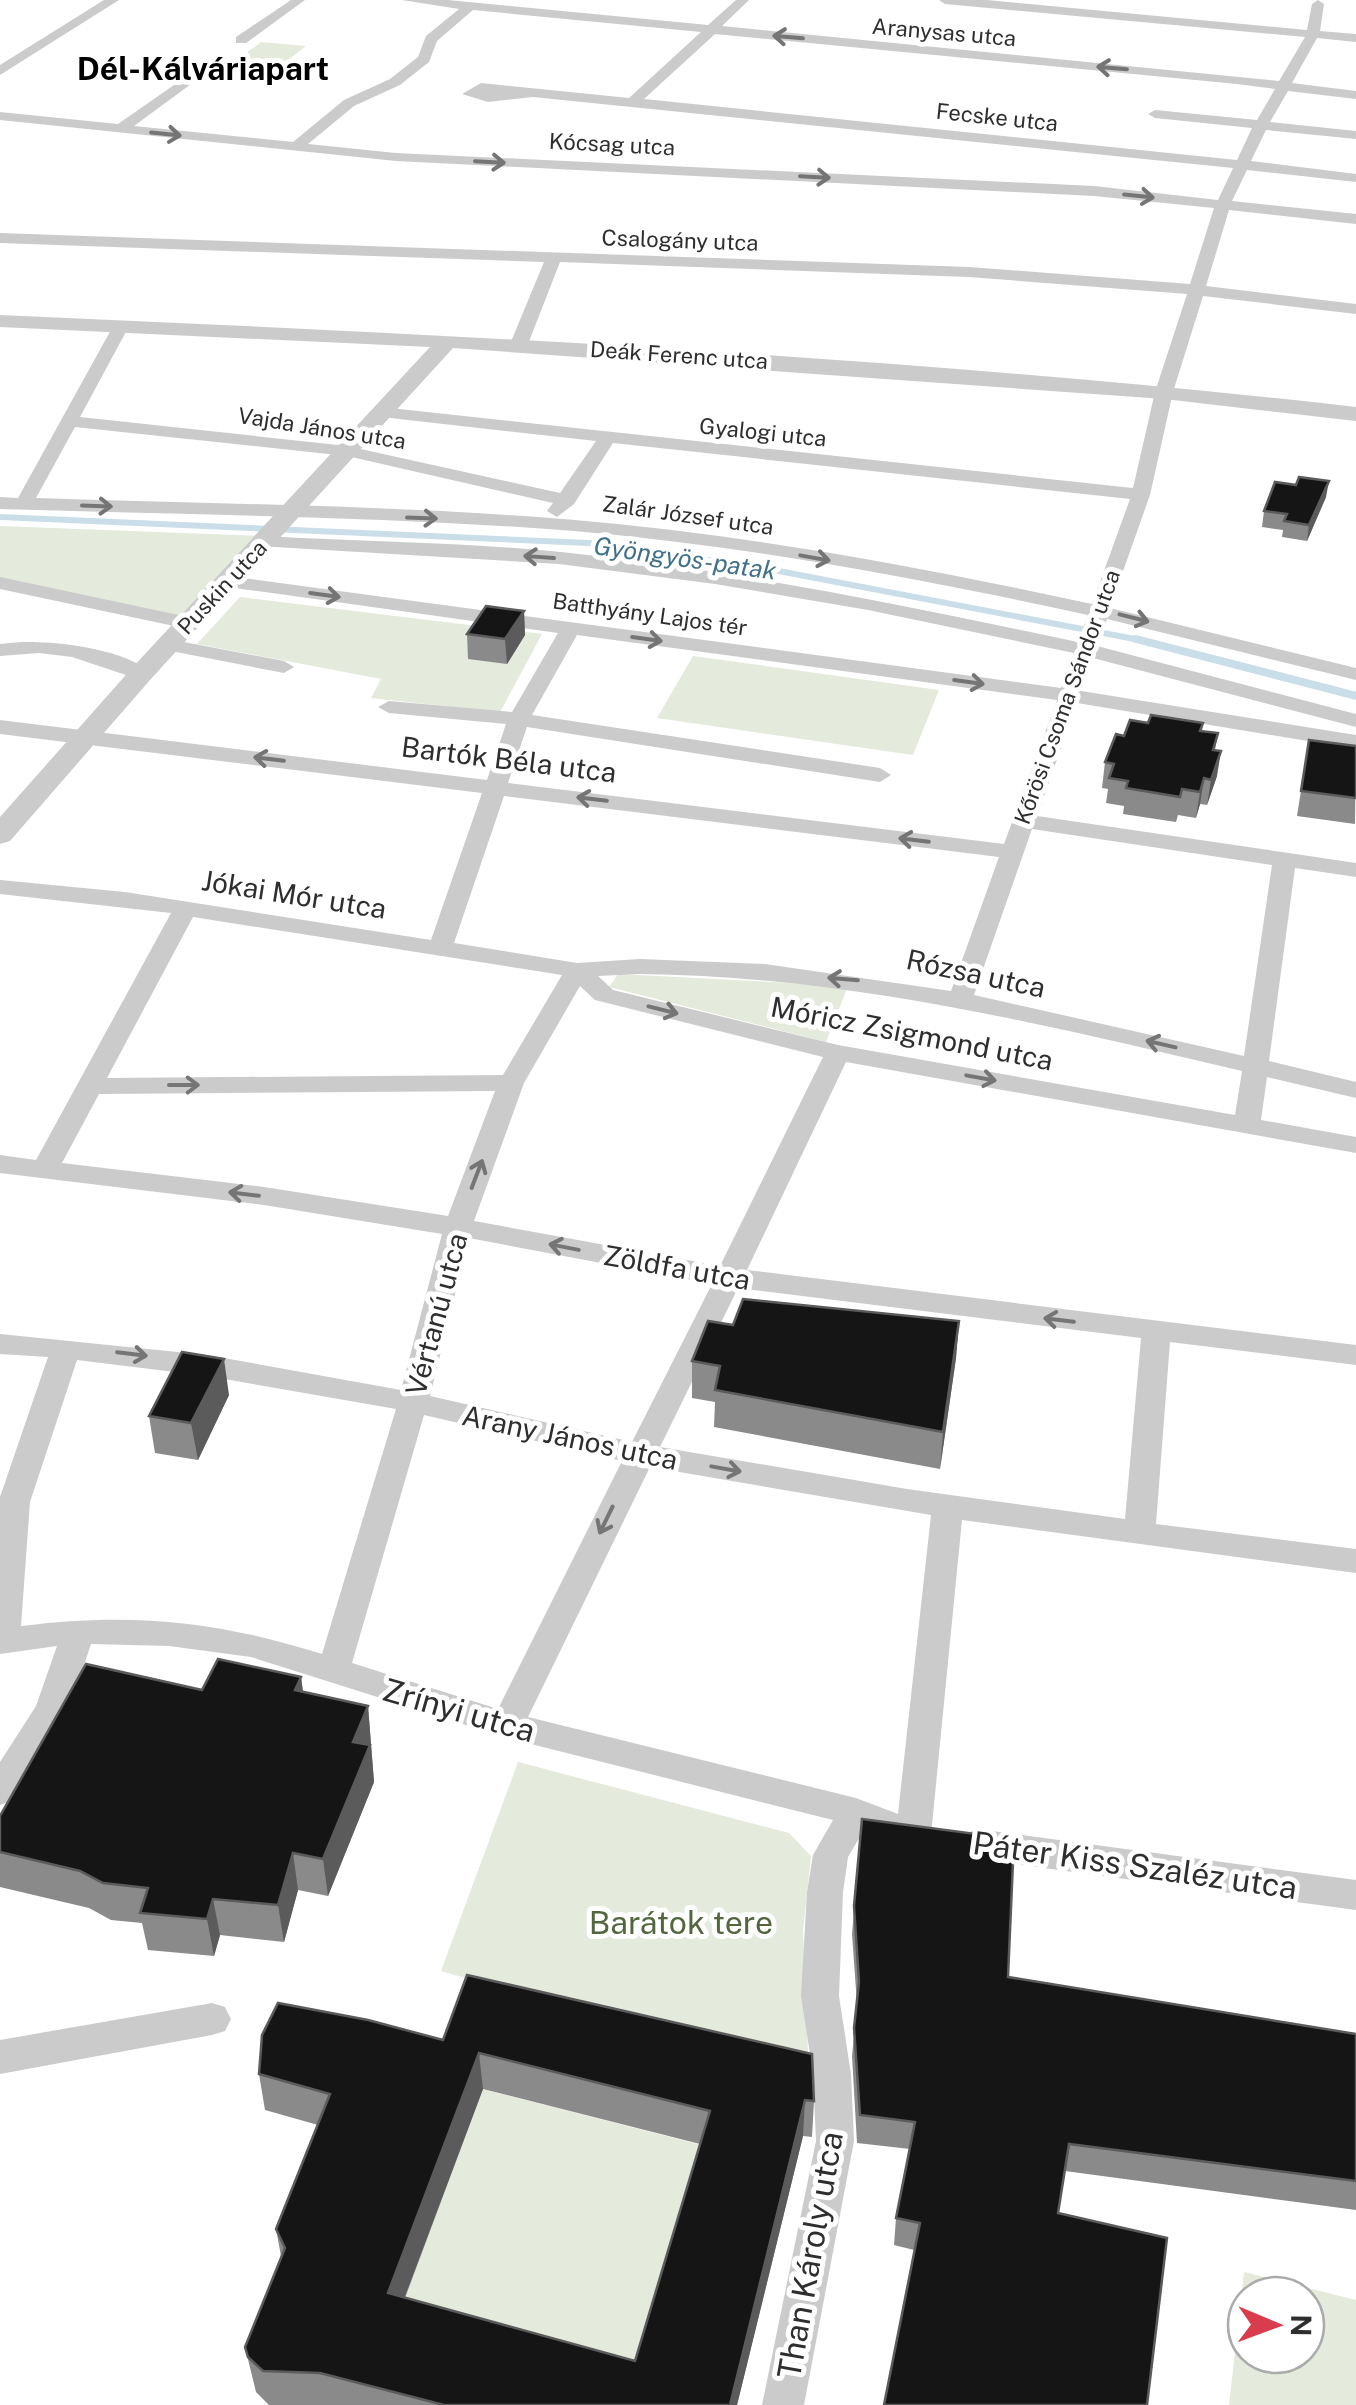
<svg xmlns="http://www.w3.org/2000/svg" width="1356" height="2405" font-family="'Public Sans',sans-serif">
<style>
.green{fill:#e4eadc;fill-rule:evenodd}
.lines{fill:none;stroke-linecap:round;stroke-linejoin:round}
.stream-far1{stroke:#cadee9;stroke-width:6}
.stream{stroke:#cadee9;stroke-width:8}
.minor{fill:#cbcbcb;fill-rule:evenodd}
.tertiary{fill:#cbcbcb;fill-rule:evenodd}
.wall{fill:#8a8a8a;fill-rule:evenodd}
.shaded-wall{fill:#5b5b5b}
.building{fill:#151515;stroke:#5b5b5b;stroke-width:2.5;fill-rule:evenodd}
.oneway{stroke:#757575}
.labels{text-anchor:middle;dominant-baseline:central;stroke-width:10;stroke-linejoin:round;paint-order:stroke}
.far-street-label{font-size:22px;fill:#2e2e2e;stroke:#fff}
.far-water-label{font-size:25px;font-style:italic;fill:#41718a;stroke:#fff}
.street-label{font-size:28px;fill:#2e2e2e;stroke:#fff}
.far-district-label{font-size:32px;font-weight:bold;fill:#000;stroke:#fff}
.near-street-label{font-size:32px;fill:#2e2e2e;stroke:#fff}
.near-park-label{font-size:32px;fill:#52663e;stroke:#fff}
</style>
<rect width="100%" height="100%" fill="#fff"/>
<path class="green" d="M261,42L306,46L269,75L223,70Z
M0,526L264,536L185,618L0,578Z
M240,597L542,634L500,712L371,698L381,679L197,644Z
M693,656L939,690L913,755L657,718Z
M618,974L848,986L826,1042L609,987Z
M518,1762L789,1833L811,1856L803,1931L809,2076L441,1971Z
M483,2089L709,2147L636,2395L393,2328Z
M1244,2272L1356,2300V2405H1229ZM1246,2295H1306V2355H1246Z"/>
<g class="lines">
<path class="stream-far1" d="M0,517L588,543L763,568L1145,641"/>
<path class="stream" d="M1136,639L1356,696"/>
<path class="minor" d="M104,0H119L0,75V65Z
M291,0H305L246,43H236V37Z
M402,0H448L708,25L736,0H749L722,26L1279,81L1305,37L945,4L939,0H987L1307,30L1312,4L1318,0L1324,4L1320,31L1356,34V42L1317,38L1292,83L1356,91V99L1288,91L1270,122L1356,131V139L1266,130L1251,161L1356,174V182L1247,170L1232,201L1356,214V224L1229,210L1206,286L1356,304V314L1203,296L1173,392L1150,495L1110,608L1356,668V680L1107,619L1097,646L1356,714V727L1093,658L1081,691L1356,735V749L1077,703L1037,816L1356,863V877L1295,868L1269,1061L1356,1082V1098L1267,1077L1261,1120L1356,1137V1153L846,1062L747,1270L1356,1345V1365L1170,1342L1156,1524L1356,1549V1573L962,1520L931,1835L925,1845L913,1850L864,1830L848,1857L843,1892L839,1996L851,2074L854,2141L804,2405H762L816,2141L813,2074L801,1996L807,1892L813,1855L833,1820L507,1738L251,1657L169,1646L91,1644L69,1710L12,1801L0,1805V1762L36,1706L57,1646L0,1654V1497L48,1357L0,1354V1334L207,1355L401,1390L442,1234L264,1205L0,1173V1155L36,1160L171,913L0,894V880L125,892L431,940L482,793L0,734V720L487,780L506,724L389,713L378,707L389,701L512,712L558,633L221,586L218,582L228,576L1061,688L1074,653L868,610L715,584L559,564L258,546L255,542L265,536C363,542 463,542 561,552C735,570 907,606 1078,642L1088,615C918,578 747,546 574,531C383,516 191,515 0,509V497L18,498L112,328L120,323L128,328L80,417L347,446L560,493L596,441L381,417L372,412L381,407L1133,488L1155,392L1187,294L969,277L560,262L528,344L519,349L510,344L544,262L0,243V233L969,267L1190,284L1214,208L1094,196L396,161L0,120V112L118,124L197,69L202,70V76L134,126L293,142L344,100L390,79L418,57L426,36L459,9ZM473,10L701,32L629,98L481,83L462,94L488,102L533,97L1233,168L1218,200L1094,186L396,153L308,144L354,106L400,85L429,62L437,41ZM715,34L1237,84L1275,89L1257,120L1155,110L1148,114L1155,118L1252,128L1237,160L644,99ZM75,427L347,456L553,503L547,511L557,517L574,504L613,443L1130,499L1092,604C921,567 749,535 575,520C396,505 216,504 36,498ZM577,635L1057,700L1004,844L508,783L527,727L880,782L891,775L880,768L532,715ZM504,796L999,857L951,991L765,964L640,959L577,963L454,943ZM1032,829L1272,865L1244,1056L974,995ZM193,917L562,975L503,1075L107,1078ZM640,974C845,976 1043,1024 1242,1071L1235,1115L838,1045L613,990L598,976ZM580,986L595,1000L823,1057L720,1266L474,1221L524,1083ZM495,1091L448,1216L264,1187L62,1163L99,1094ZM469,1238L712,1284L632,1442L430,1396ZM738,1288L1141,1338L1125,1519L907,1489L660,1447ZM77,1360L207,1376L396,1409L322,1654C218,1621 130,1612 21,1626L30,1502ZM424,1415L622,1461L498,1709L352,1663ZM650,1467L931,1515L898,1814L856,1798L528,1717Z
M0,577L188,617L198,623L188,629L0,589Z
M168,639L284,661L294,667L284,673L161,649L158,645Z
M21,642C56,641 125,648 152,674L141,680L72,657L39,653L0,656V644Z
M977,1829L1356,1880V1910L977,1859L965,1854L959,1844L965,1834Z
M212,2003L225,2007L231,2019L225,2031L212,2035L0,2074V2040Z"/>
<path class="tertiary" d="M0,315C453,335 906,356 1356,407V421L1164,399L453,348L150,680L10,841L0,844V817L132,668L430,347L0,327Z"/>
</g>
<path class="wall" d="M1326,497L1307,541L1282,537L1283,530L1262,527L1264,511Z
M524,611L525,635L507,664L468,659L467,634Z
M1148,723H1203L1202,731L1218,733L1215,750L1217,776L1207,805L1200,804L1196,818L1178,815L1176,822L1123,814L1124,806L1106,803L1108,789L1102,788L1105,762L1124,736Z
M1309,740L1356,746L1355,824L1297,816Z
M959,1321L956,1358L940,1469L714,1427L715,1402L692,1398V1361L733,1325Z
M229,1395L198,1460L155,1453L149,1416Z
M301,1677L303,1692L368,1706L374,1782L328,1896L298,1890L284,1942L220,1935L214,1956L148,1950L142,1923L111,1920L89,1908L0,1887V1816L202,1690Z
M862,1819L1008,1977L1356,2034V2210L1065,2171L914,2250L894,2245L896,2218L910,2149L857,2143L852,2056L857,2004L852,1934Z
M443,2040L814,2101L812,2137L803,2136L737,2405H269L256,2392L245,2347L281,2256L276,2229L318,2125L265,2110L259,2074ZM483,2089L700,2144L635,2361L405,2298Z"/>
<path class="shaded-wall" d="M1329,481L1326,497L1307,541L1309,525Z
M524,611L525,635L507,664L505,639Z
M1221,751L1217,776L1207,805L1211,780Z
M1204,778L1200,804L1196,818L1200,792Z
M959,1321L956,1358L940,1469L943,1432Z
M224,1359L229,1395L198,1460L191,1423Z
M301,1677L306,1714L295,1690Z
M368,1706L374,1782L328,1896L323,1859L353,1742Z
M293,1853L298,1890L284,1942L278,1905Z
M213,1899L220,1935L214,1956L207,1919Z
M479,2053L483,2089L393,2328L388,2293Z
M805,2100L803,2136L737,2405H730Z"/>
<path class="building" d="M1299,477L1329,481L1309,525L1284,521L1287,514L1264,511L1275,482L1296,485Z
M486,606L524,611L505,639L467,634Z
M1151,715L1203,723L1200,731L1218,733L1213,750L1221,751L1211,780L1204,778L1200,792L1182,789L1180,797L1126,788L1128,781L1109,778L1114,764L1105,762L1116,734L1124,736L1130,720L1148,723Z
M1309,740L1356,746V798L1301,791Z
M743,1299L959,1321L943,1432L715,1390L720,1366L692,1361L708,1321L733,1325Z
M182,1352L224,1359L191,1423L149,1416Z
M218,1659L301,1677L295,1690L368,1706L353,1742L370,1745L323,1859L293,1853L278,1905L213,1899L207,1919L140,1913L148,1888L103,1883L80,1871L0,1852V1816L86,1664L202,1690Z
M862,1819L1014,1839L1008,1977L1356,2034V2181L1069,2144L1058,2213L1167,2238L1147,2405H884L920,2223L896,2218L915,2122L860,2115L854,2028L859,1982L854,1906Z
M467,1975L812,2054L814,2101L805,2100L730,2405H444L320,2373L263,2371L248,2357L245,2347L285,2248L276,2229L330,2094L259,2074L262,2035L278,2003L368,2020L443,2040ZM479,2053L710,2111L635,2361L388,2293Z"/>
<defs><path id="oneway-shaft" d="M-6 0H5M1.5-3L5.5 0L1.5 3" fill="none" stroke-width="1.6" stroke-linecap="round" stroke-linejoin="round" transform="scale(2.5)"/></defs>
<g class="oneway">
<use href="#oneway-shaft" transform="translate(788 37) rotate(-175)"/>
<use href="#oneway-shaft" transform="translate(1112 68) rotate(-175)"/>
<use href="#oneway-shaft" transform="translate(166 134) rotate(6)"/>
<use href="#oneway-shaft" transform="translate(490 162) rotate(3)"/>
<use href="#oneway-shaft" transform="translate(815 177) rotate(3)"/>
<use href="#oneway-shaft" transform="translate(1139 196) rotate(6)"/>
<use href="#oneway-shaft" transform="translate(97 506) rotate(2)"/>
<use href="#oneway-shaft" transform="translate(422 518) rotate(2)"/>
<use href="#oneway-shaft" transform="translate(539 557) rotate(-176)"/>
<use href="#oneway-shaft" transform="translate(815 558) rotate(10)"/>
<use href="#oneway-shaft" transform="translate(325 595) rotate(8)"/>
<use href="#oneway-shaft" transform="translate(1134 618) rotate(14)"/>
<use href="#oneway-shaft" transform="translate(647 639) rotate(8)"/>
<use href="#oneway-shaft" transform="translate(969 682) rotate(8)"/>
<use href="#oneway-shaft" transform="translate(269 759) rotate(-173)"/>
<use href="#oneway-shaft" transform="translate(592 799) rotate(-173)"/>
<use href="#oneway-shaft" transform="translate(914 840) rotate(-173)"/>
<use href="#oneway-shaft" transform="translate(843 979) rotate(-175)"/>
<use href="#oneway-shaft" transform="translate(663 1010) rotate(14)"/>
<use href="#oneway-shaft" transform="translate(1161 1044) rotate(-167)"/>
<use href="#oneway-shaft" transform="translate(981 1078) rotate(10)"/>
<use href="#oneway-shaft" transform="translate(184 1085)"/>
<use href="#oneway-shaft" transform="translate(477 1174) rotate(-69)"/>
<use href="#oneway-shaft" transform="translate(244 1194) rotate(-173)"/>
<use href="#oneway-shaft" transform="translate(564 1247) rotate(-169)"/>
<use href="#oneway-shaft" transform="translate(1059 1320) rotate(-173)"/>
<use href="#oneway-shaft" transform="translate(132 1354) rotate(7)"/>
<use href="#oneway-shaft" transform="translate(726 1469) rotate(10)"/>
<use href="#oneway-shaft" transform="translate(606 1520) rotate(116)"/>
</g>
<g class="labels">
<g class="far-street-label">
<text transform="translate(944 32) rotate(5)">Aranysas utca</text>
<text transform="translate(997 117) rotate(6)">Fecske utca</text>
<text transform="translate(612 144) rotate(3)">Kócsag utca</text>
<text transform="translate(680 240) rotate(2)">Csalogány utca</text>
<text transform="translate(679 355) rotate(4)">Deák Ferenc utca</text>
<text transform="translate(322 428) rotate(9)">Vajda János utca</text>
<text transform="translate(763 432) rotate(6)">Gyalogi utca</text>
<text transform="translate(688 515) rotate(8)">Zalár József utca</text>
<text transform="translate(222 587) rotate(-47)">Puskin utca</text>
<text transform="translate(650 614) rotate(8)">Batthyány Lajos tér</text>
<text transform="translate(1067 697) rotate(-70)">Kőrösi Csoma Sándor utca</text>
</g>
<g class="far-water-label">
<text transform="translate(685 558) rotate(8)">Gyöngyös-patak</text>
</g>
<g class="street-label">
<text transform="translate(509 759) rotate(7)">Bartók Béla utca</text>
<text transform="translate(294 894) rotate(9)">Jókai Mór utca</text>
<text transform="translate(976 973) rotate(12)">Rózsa utca</text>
<text transform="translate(912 1033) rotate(11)">Móricz Zsigmond utca</text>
<text transform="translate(677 1267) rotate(10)">Zöldfa utca</text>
<text transform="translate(436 1314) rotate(-75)">Vértanú utca</text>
<text transform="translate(570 1437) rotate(12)">Arany János utca</text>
</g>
<g class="far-district-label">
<text x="203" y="68">Dél-Kálváriapart</text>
</g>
<g class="near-street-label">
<text transform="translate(459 1710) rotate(16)">Zrínyi utca</text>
<text transform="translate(1135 1865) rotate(8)">Páter Kiss Szaléz utca</text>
<text transform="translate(810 2255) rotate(-80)">Than Károly utca</text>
</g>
<g class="near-park-label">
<text x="681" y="1922">Barátok tere</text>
</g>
</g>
<g transform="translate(1276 2325) rotate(91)"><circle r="48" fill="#ffffff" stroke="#ababab" stroke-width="2.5"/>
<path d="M0-8L18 38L0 25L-18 38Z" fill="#d93c4d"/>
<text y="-15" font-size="28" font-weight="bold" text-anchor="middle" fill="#2e2e2e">N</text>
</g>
</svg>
